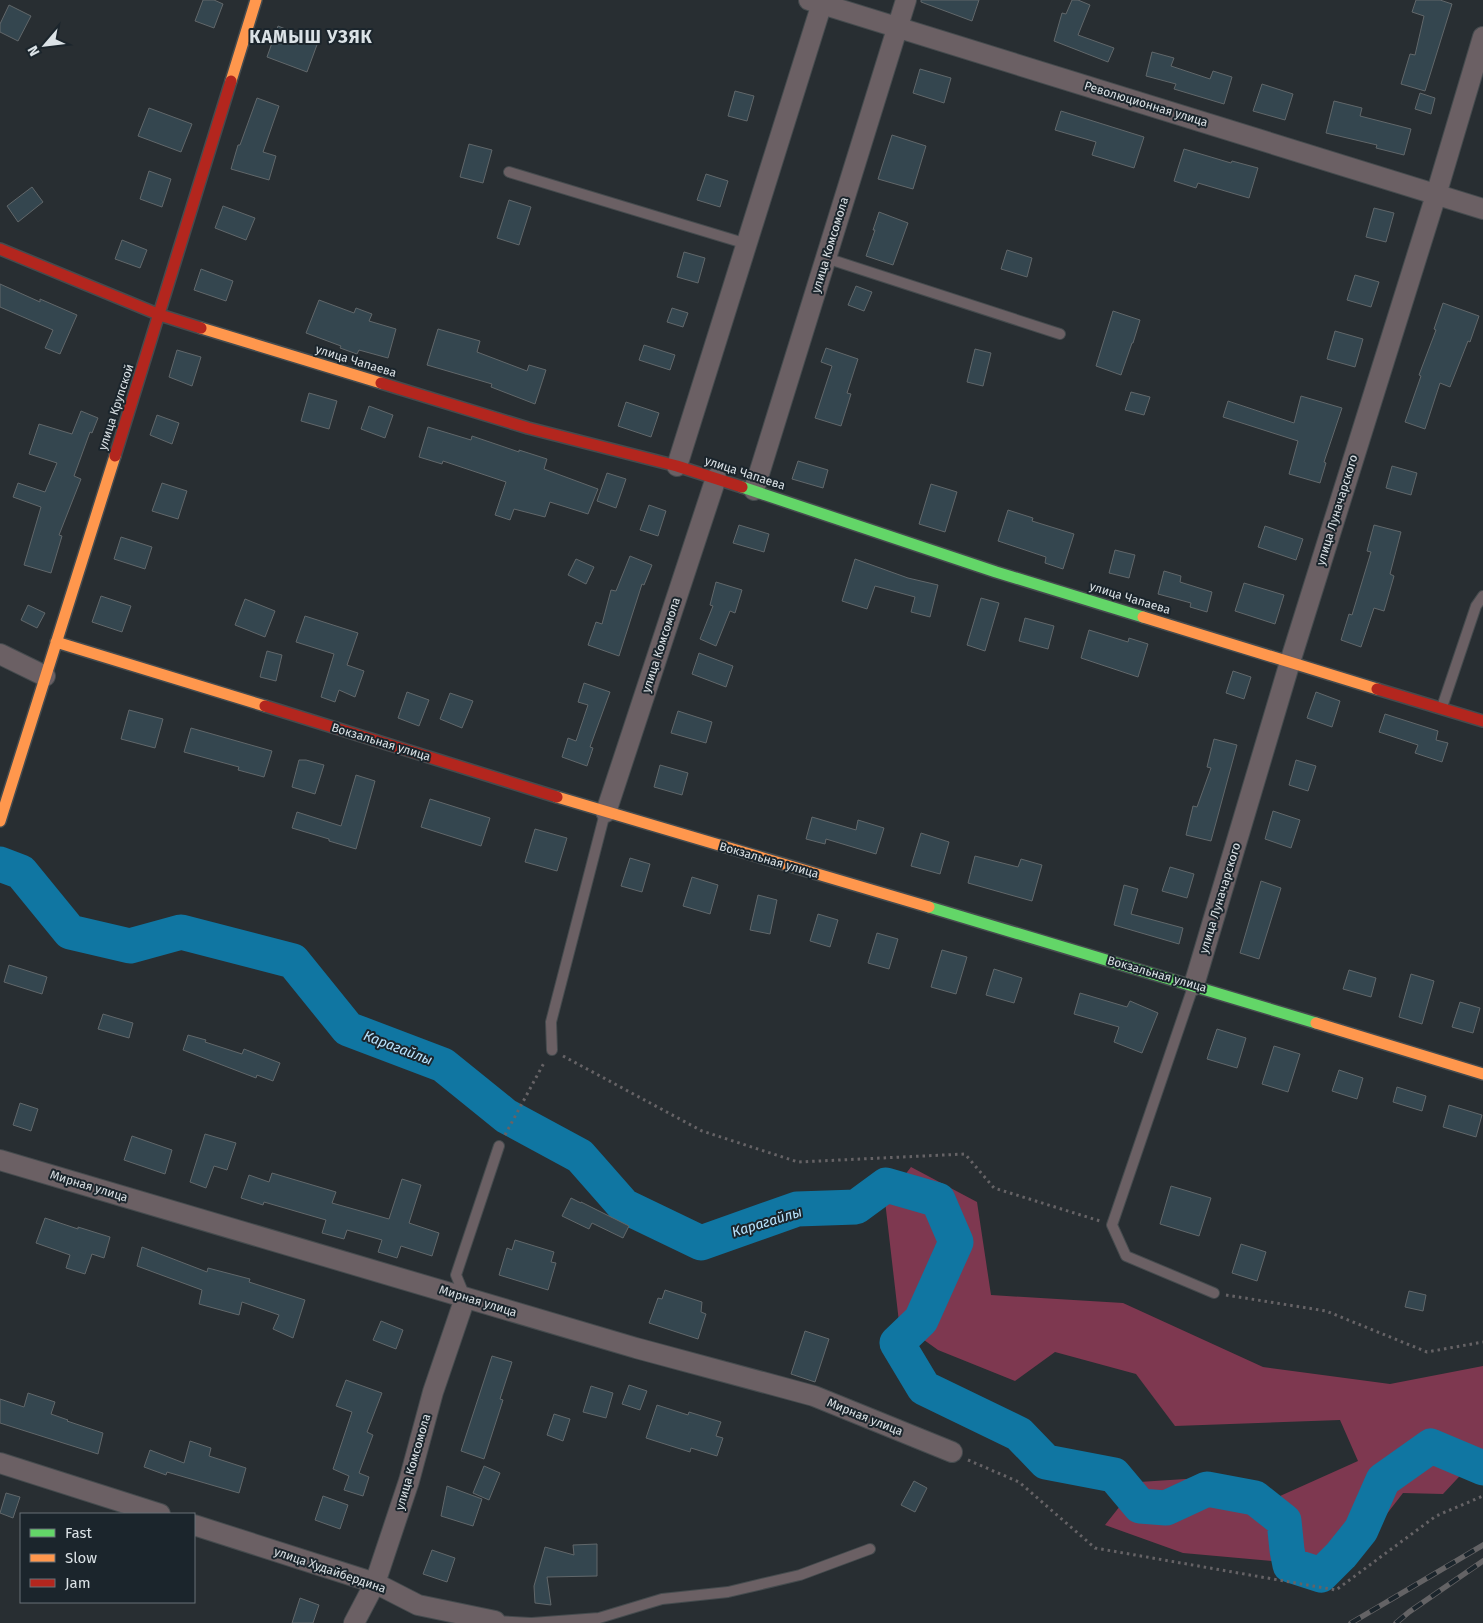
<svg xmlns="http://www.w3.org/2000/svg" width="1483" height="1623" font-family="'Fira Sans',sans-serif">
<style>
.forest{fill:#7e3850}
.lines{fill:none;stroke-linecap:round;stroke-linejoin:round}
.river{stroke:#1076a2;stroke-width:35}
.building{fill:#34464f;stroke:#61676a}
.lane-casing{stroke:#454b4e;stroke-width:12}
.street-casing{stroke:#454b4e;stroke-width:22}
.fast-casing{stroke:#454b4e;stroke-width:14}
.slow-casing{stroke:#454b4e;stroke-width:14}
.jam-casing{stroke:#454b4e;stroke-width:14}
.path{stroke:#666366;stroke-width:3;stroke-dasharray:2.5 4;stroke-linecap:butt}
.lane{stroke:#6b6064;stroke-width:10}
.street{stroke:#6b6064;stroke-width:20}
.fast{stroke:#63d668;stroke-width:11}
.slow{stroke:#ff974d;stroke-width:11}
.jam{stroke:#b3261e;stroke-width:11}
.rail-casing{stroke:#646365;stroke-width:5.5}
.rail{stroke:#1b252c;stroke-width:4;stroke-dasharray:11;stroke-linecap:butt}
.labels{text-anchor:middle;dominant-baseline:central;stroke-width:4;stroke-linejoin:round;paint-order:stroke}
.street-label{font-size:12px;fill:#dbe2e6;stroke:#1b252c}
.water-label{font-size:14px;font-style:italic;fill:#b8e3fe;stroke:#1b252c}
.district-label{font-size:18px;font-weight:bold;letter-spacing:1px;fill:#dbe2e6;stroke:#1b252c}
</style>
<rect width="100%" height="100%" fill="#282e32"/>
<path class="forest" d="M911,1167L977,1202L991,1295L1123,1303L1263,1367L1390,1384L1483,1366V1451L1443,1494L1403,1493L1341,1573L1272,1561L1183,1553L1105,1525L1139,1482L1201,1478L1280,1496L1358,1461L1340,1420L1175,1426L1136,1374L1055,1352L1015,1381L938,1350L899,1322L885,1201Z"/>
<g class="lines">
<path class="river" d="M0,864L21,872L70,932L130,946L181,932L293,961L348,1029L443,1065L506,1116L580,1156L624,1206L701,1243L797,1209L856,1207L886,1185L938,1200L956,1242L921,1320L897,1343L924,1388L1019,1434L1046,1462L1114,1475L1140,1506L1166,1508L1207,1489L1255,1498L1284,1521L1287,1550L1290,1565L1321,1575L1341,1555L1361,1530L1383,1480L1431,1446L1483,1468"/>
</g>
<path class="building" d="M203,0H214L223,4L214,28L195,21Z
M921,0H979L972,21L921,2Z
M1072,0H1078L1090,5L1078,35L1114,48L1108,62L1054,41L1062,13L1066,14Z
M1416,0H1440L1452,4L1425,91L1401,84L1410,54L1415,55L1424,16L1412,12Z
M9,5L31,16L18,41L0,32V24Z
M278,26L318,42L307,72L267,57Z
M1152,52L1174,58L1171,66L1210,79L1213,71L1232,77L1224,104L1174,89L1176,84L1146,76Z
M920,69L951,78L944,103L913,93Z
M1262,84L1293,94L1285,120L1253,111Z
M735,91L754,96L747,121L728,116Z
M1420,93L1435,98L1431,114L1415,109Z
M257,98L279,106L263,152L276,156L269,180L231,169L238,145H240Z
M1334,101L1362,108L1360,116L1411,129L1404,155L1376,148L1377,145L1326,133Z
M149,108L192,124L181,152L138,136Z
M1061,111L1144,137L1134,168L1092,155L1096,142L1055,130Z
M892,135L926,146L913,189L878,179Z
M469,144L492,150L483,183L460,177Z
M1184,149L1231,163L1232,161L1258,168L1249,198L1198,183L1196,188L1174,181Z
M149,171L171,179L162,207L140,199Z
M706,174L728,181L720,207L697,200Z
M32,187L43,202L18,222L7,206Z
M509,200L531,207L519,245L497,238Z
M223,206L255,218L246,240L215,228Z
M1374,208L1394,213L1386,242L1366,237Z
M879,212L908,223L893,265L866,256L875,230H873Z
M122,240L147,250L140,268L115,259Z
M1007,250L1032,258L1027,277L1001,269Z
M684,252L705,258L698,283L677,277Z
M201,269L233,281L226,301L194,290Z
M1355,275L1379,282L1371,307L1347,300Z
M0,284L40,302V299L77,315L60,354L45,348L53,330L0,307Z
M856,286L872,292L864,311L848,305Z
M319,300L354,313L356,308L372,314L369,321L396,329L388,358L359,350L357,354L340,348L341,346L306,333Z
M1443,303L1479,316L1470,342L1468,341L1450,387L1440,383L1425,429L1405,422L1421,376L1419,375L1436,330L1434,329Z
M672,308L688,313L683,327L667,322Z
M1113,311L1140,320L1133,343H1132L1121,375L1096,366Z
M438,329L480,341L477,352L527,371L529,365L546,370L535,404L491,387L492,384L427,365Z
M1335,331L1363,339L1355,367L1327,359Z
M644,345L675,355L670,370L639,360Z
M826,348L858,359L847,393L851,394L841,426L815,418L832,366L821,362Z
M975,349L991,353L983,386L967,382Z
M177,350L201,357L192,386L169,377Z
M1131,392L1150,397L1144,415L1125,410Z
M309,393L337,401L329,429L301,421Z
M1301,396L1342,408L1324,462L1326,463L1320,483L1289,474L1298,441L1223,417L1228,401L1294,423Z
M626,402L659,413L651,437L618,426Z
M369,406L393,415L385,438L361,429Z
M81,411L98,418L92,433L90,432L74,476L81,479L59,535L62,536L51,573L24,565L41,507L13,497L18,483L45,492L57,463L29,454L39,424L72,434Z
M157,415L179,423L172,444L150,435Z
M428,427L471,440L472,436L519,452V450L547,459L544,469L598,489L588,514L550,502L545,517L514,509L510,520L495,515L506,482L443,461L442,464L419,457Z
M798,461L828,470L823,488L792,479Z
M1392,466L1417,473L1411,495L1386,488Z
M607,473L626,479L616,508L597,501Z
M162,483L187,491L178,519L152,511Z
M931,484L957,492L945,532L919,524Z
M649,505L666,511L658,536L640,530Z
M1008,510L1033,518L1032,521L1074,534L1063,569L1045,563L1046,557L998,541Z
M739,525L769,534L764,552L733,543Z
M1374,525L1401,532L1390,574L1394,576L1384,611L1374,608L1361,647L1341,640L1349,614L1352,615L1371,552L1367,551Z
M1265,526L1303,539L1296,560L1258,547Z
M121,537L152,547L145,569L114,559Z
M1115,550L1135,555L1129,578L1109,573Z
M630,556L652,565L644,585L642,584L619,656L588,645L596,622L602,624L611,590L616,591Z
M576,559L594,567L586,584L568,575Z
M855,559L908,578L938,585L930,617L911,612L915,597L875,586L867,609L842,601Z
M1164,571L1181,576L1180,582L1212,592L1207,612L1190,607L1191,603L1158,594Z
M716,582L742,590L735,613L730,611L716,646L700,639L713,606L710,605Z
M1244,583L1284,595L1275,624L1235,611Z
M101,596L131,606L122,632L92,622Z
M981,598L999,603L985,651L967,645Z
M245,599L275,611L265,637L235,625Z
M28,605L45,613L37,628L21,620Z
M305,616L358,633L347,665L364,671L355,697L339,690L335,702L321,697L334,654L296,642Z
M1025,618L1054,626L1048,649L1019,641Z
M1089,630L1128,642L1129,638L1148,644L1138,677L1081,658Z
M267,651L282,655L276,681L260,677Z
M699,653L733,666L726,687L692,674Z
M1233,671L1251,677L1244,699L1226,693Z
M584,683L610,692L590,747L593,748L587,766L562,757L568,738L576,741L588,705L578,702Z
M407,692L429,700L419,726L398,718Z
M1316,692L1340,701L1332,727L1307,718Z
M450,693L473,701L462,728L440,719Z
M129,710L163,719L155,748L121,739Z
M678,711L712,722L706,743L671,733Z
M1385,714L1438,731L1436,740L1448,743L1442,762L1415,753L1418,745L1379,732Z
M191,728L272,751L264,777L238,770L239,767L184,752Z
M1214,739L1237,745L1211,841L1186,835L1193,806L1197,807L1211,768L1207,767Z
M299,760H306L324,765L315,794L292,787Z
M1296,760L1316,766L1308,791L1289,785Z
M660,765L688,773L682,795L654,787Z
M356,775L375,781L356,849L329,841V839L292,828L297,812L341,826Z
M430,799L490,818L481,846L421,827Z
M1273,811L1300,820L1291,848L1265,839Z
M812,817L856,830L858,820L884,828L876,854L826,839L825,844L806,839Z
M535,829L567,838L557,871L525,862Z
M921,833L949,842L940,874L911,866Z
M975,856L1018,867L1021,859L1042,865L1032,901L968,883Z
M630,858L650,864L642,892L621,886Z
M1170,867L1194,874L1187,898L1162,891Z
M692,877L718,885L710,914L683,906Z
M1261,881L1281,888L1259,959L1240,953Z
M1124,885L1138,889L1131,914L1183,928L1179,944L1114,925Z
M758,895L777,900L770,934L750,930Z
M818,914L838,920L830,947L810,941Z
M877,933L898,939L889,969L868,963Z
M942,950L967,957L956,994L931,987Z
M9,965L47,977L42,994L4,982Z
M994,969L1022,978L1014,1003L986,995Z
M1349,970L1376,978L1371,997L1343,989Z
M1411,974L1434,981L1422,1024L1399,1017Z
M1080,993L1127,1007L1130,1001L1158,1013L1142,1053L1114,1042L1119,1027L1074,1014Z
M1460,1002L1480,1008L1473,1033L1452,1027Z
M103,1014L133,1023L129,1038L98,1029Z
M1217,1029L1246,1038L1237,1068L1207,1059Z
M188,1035L206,1040L205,1042L242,1054L244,1049L280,1063L273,1081L257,1075L256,1078L183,1050Z
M1274,1046L1300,1054L1288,1092L1262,1084Z
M1339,1070L1363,1078L1357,1099L1332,1091Z
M1397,1087L1426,1096L1422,1111L1393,1102Z
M20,1103L38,1109L31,1131L13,1125Z
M1449,1105L1482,1115L1476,1137L1443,1127Z
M205,1134L236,1143L227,1170L214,1166L206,1188L190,1182Z
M132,1136L172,1150L165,1174L124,1160Z
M272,1173L336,1192L332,1203L389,1219L402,1179L421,1185L409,1223L439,1233L432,1256L401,1246L397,1258L378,1252L382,1240L347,1230L344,1239L322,1233L326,1220L264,1202L263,1205L241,1198L249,1175L269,1182Z
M1171,1186L1211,1198L1199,1236L1160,1224Z
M571,1198L581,1203V1202L629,1226L623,1238L592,1223L589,1229L562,1216Z
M45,1218L78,1229V1227L110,1237L104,1258L92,1254L85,1274L66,1268L70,1255L36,1243Z
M515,1240L554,1252L551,1262L556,1263L548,1290L499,1275L507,1248L512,1250Z
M1241,1244L1266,1252L1257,1281L1232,1273Z
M142,1247L207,1272L208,1268L250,1279L249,1282L305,1300L293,1338L273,1329L279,1315L242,1302L239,1315L199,1304L202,1290L137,1266Z
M665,1290L702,1302L701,1312L706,1314L698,1339L649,1323L658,1298L662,1299Z
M1409,1291L1426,1295L1423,1311L1405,1307Z
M381,1321L403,1330L396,1349L373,1340Z
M805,1331L829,1339L815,1382L791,1374Z
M492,1356L512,1362L500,1399L503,1400L484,1459L461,1451Z
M346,1380L382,1393L367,1432L373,1435L359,1473L369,1477L363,1496L344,1490L349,1476L333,1469L352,1412L336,1406Z
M629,1385L647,1391L640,1410L622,1404Z
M591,1386L613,1393L606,1418L583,1412Z
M28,1393L55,1402L51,1414L68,1420L67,1421L103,1433L98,1454L0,1423V1399L24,1407Z
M657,1405L688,1415L689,1412L721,1422L716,1436L723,1438L717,1456L691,1448L690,1452L646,1438Z
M554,1414L570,1419L563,1441L547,1435Z
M190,1441L211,1448L209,1456L246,1468L239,1493L167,1472L166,1475L144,1467L150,1450L184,1463Z
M484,1466L500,1473L489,1500L473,1493Z
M914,1481L927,1488L915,1512L901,1505Z
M447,1486L482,1499L473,1526L441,1516Z
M6,1493L20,1497L13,1518L0,1513Z
M323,1496L348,1505L340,1529L315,1520Z
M597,1544V1576L547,1577L551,1605L535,1603L534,1586L545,1547L574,1555L573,1545Z
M432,1550L455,1558L447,1582L423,1574Z
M300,1598L319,1605L313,1623H292Z"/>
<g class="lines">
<g class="lane-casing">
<path id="lane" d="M509,172L747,244
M826,258L1060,334
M1442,707L1476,606L1483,596
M1193,987L1112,1225L1126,1256L1214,1293
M552,1050L551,1022L605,813
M465,1297L456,1275L499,1146
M495,1623V1621L531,1623
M532,1623L599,1618L662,1599L728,1592L800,1575L870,1549"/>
</g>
<g class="street-casing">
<path id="street" d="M809,0L1483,209
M677,466L823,0
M754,490L906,0
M0,654L45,676
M606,812L716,478
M1194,985L1290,662L1436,195L1483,37
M0,1160L636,1348L814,1396L952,1452
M0,1463L160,1514
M194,1525L375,1583L418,1605L495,1621
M354,1623L375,1583L409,1481L433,1392L465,1298"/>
</g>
<g class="fast-casing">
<path id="fast" d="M742,487L996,572L1143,617
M929,907L1316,1023"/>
</g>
<g class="slow-casing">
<path id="slow" d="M231,81L256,0
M201,328L381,383
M1143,617L1377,689
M56,642L265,706
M557,797L929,907
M0,821L115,456
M1316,1023L1483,1074"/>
</g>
<g class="jam-casing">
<path id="jam" d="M0,249L160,315L201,328
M381,383L528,428L677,466L742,487
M115,456L231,81
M1377,689L1483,721
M265,706L557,797"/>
</g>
<path class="path" d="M563,1056L702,1131L798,1162L965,1154L994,1188L1100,1221
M505,1135L545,1061
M1226,1295L1326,1311L1427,1352L1483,1342
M968,1460L1019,1482L1095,1548L1336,1590L1436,1516L1483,1496"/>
<use href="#lane" class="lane"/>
<use href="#street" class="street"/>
<use href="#fast" class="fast"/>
<use href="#slow" class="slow"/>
<use href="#jam" class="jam"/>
<g class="rail-casing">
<path id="rail" d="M1351,1623L1483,1545
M1396,1623L1409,1612L1483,1561"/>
</g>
<use href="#rail" class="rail"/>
</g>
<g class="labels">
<g class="street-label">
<text transform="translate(1146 104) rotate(17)">Революционная улица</text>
<text transform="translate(830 245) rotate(-73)">улица Комсомола</text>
<text transform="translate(356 361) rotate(17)">улица Чапаева</text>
<text transform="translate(116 407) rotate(-72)">улица Крупской</text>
<text transform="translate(745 473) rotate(18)">улица Чапаева</text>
<text transform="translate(1337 510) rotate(-73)">улица Луначарского</text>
<text transform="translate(1130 598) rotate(17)">улица Чапаева</text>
<text transform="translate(661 645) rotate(-72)">улица Комсомола</text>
<text transform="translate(381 742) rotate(17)">Вокзальная улица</text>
<text transform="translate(769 860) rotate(16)">Вокзальная улица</text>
<text transform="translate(1220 898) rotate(-73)">улица Луначарского</text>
<text transform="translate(1157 974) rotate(16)">Вокзальная улица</text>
<text transform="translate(89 1186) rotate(17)">Мирная улица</text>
<text transform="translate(478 1301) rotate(17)">Мирная улица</text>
<text transform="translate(865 1417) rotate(22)">Мирная улица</text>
<text transform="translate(413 1462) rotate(-74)">улица Комсомола</text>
<text transform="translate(330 1570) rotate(19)">улица Худайбердина</text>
</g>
<g class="water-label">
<text transform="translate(398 1048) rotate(21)">Карагайлы</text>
<text transform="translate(767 1222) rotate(-17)">Карагайлы</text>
</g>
<g class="district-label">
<text x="311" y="37">КАМЫШ УЗЯК</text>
</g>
</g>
<rect x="20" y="1513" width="175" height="90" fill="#1b252c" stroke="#687176"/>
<rect x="30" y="1529" width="25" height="8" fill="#63d668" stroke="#687176"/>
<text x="65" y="1538" font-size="15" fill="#dbe2e6">Fast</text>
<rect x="30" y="1554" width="25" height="8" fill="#ff974d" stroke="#687176"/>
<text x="65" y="1563" font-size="15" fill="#dbe2e6">Slow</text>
<rect x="30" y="1579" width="25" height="8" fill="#b3261e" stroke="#687176"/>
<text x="65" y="1588" font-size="15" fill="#dbe2e6">Jam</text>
<g transform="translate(45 45) rotate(242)" stroke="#1b252c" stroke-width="4" paint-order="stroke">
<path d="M0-4L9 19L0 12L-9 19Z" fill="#dbe2e6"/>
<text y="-8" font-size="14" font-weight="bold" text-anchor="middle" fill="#dbe2e6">N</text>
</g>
</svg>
